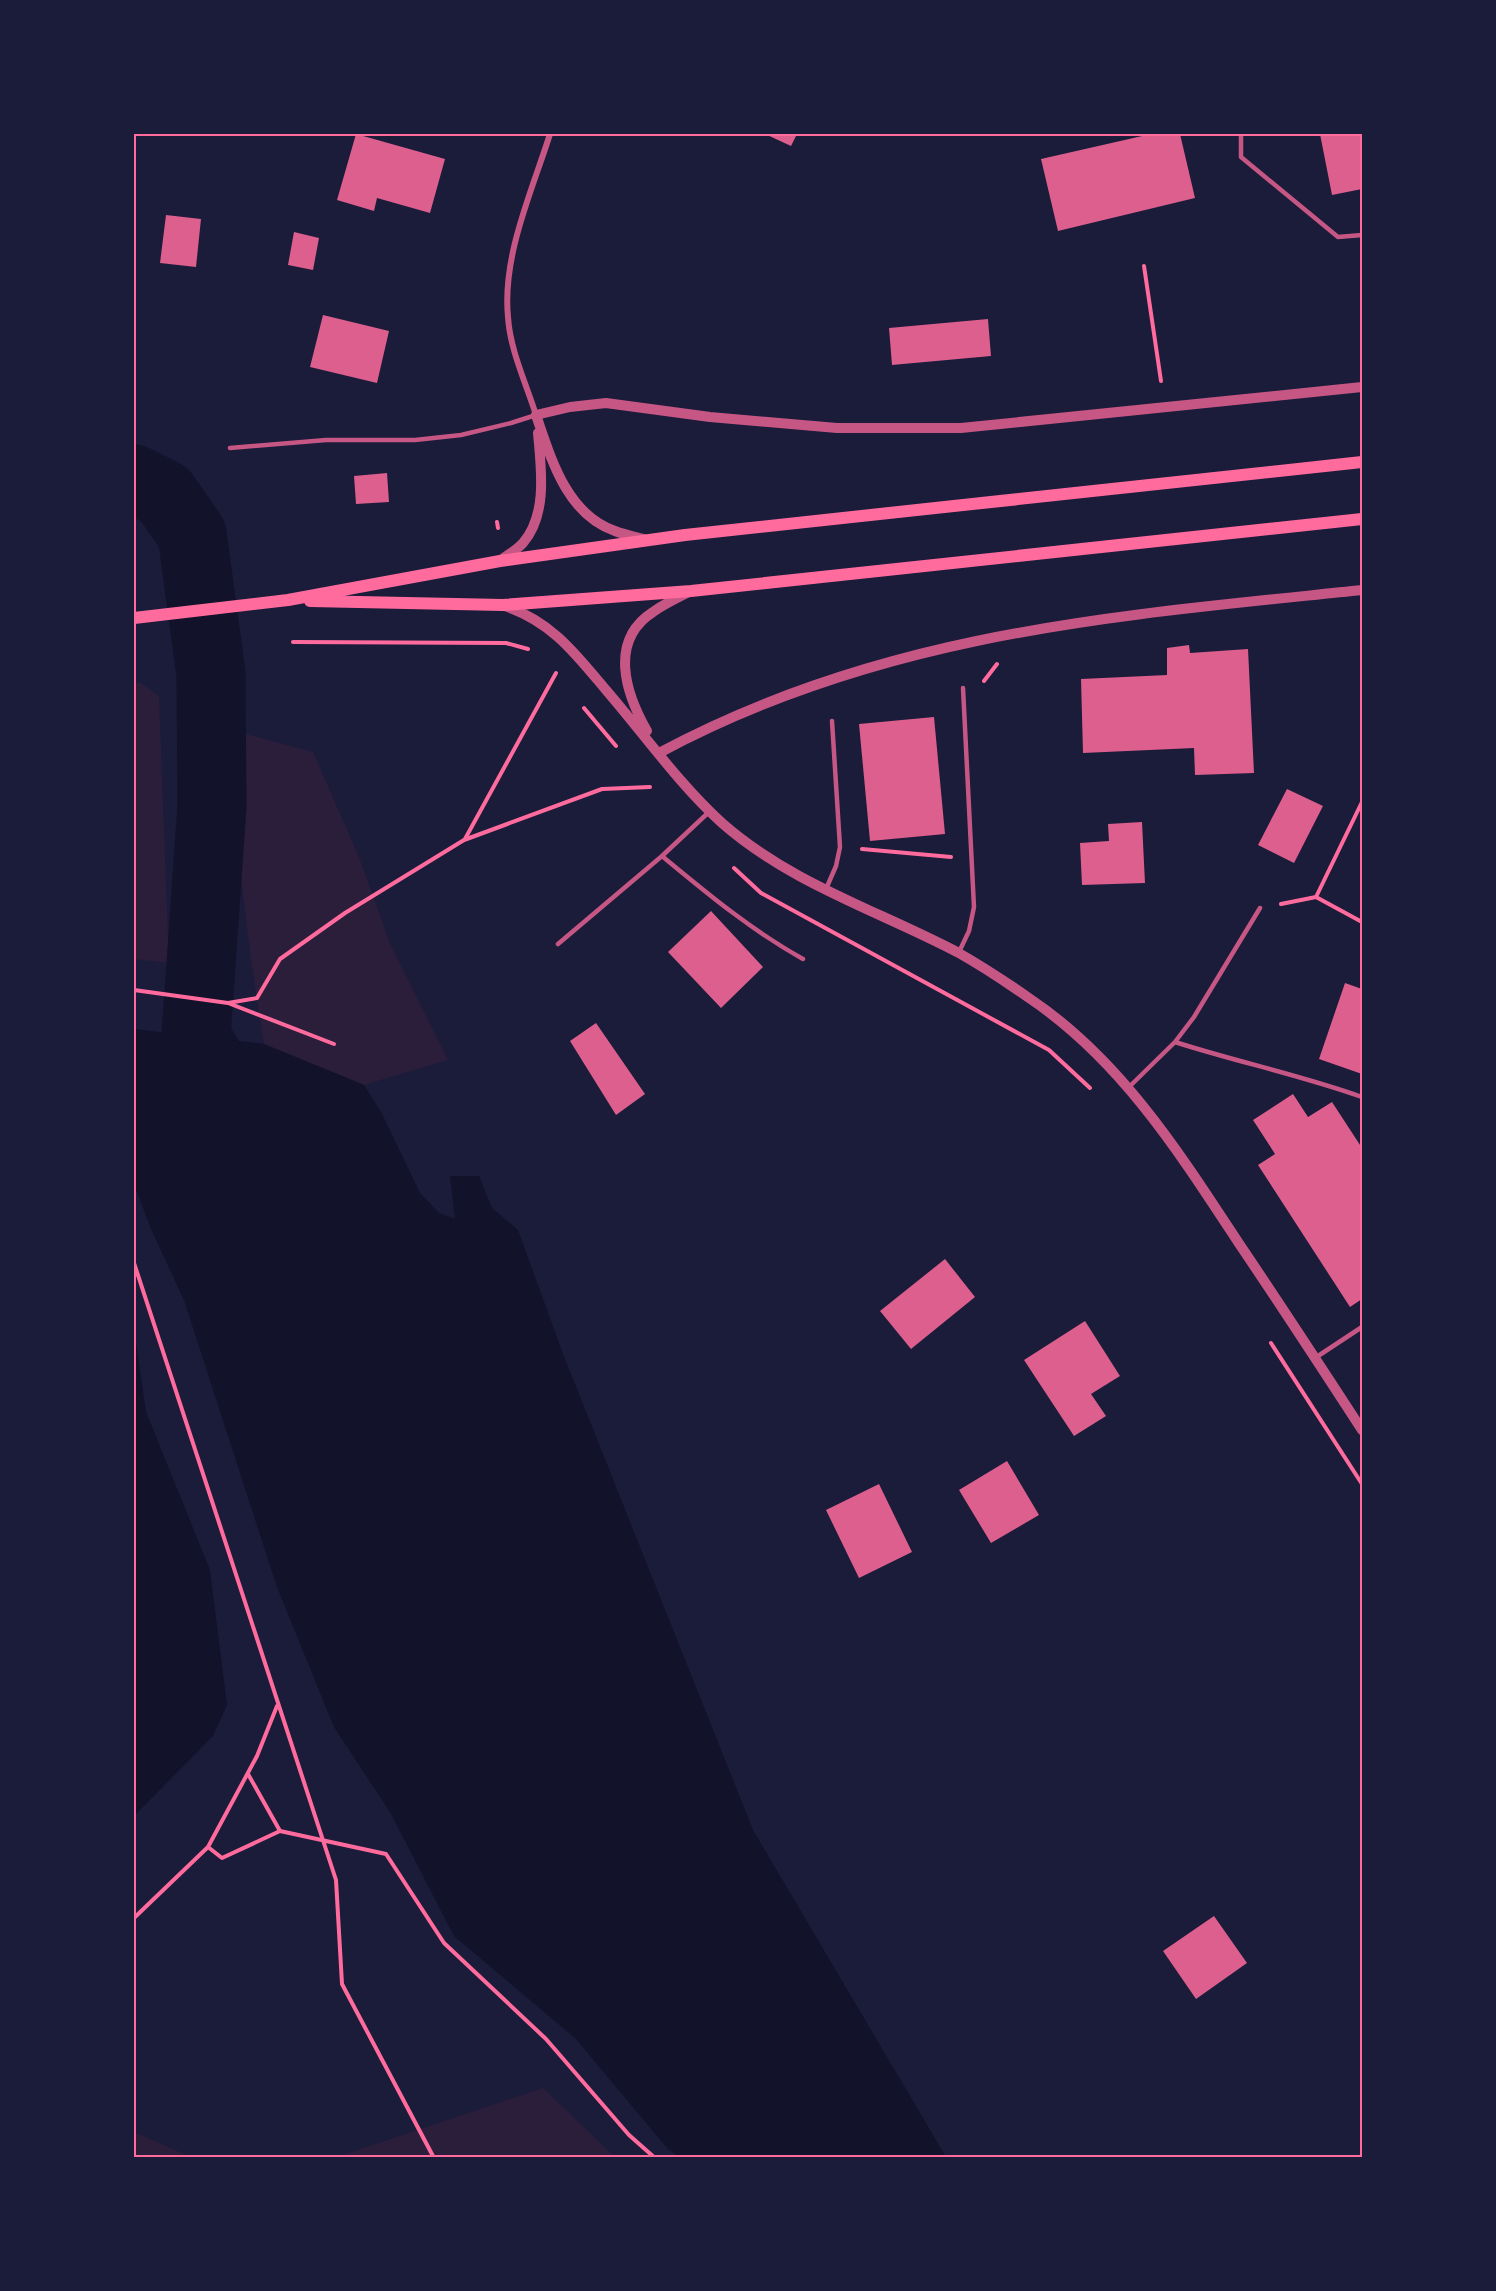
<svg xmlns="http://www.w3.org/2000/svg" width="1496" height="2291" font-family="'Open Sans',sans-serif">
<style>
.green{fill:#2a1e3b}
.water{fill:#12122b}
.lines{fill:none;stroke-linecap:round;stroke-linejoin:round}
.river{stroke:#12122b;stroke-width:69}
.building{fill:#dd5f8e}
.path{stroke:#ff6b9d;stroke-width:4}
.service{stroke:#c65784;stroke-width:4.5}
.minor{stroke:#c65784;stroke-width:6}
.tertiary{stroke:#c65784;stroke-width:10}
.secondary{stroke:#ff6b9d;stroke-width:12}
.neatline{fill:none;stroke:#ff6b9d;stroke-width:2}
</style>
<rect width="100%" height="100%" fill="#1b1b3a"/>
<path class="green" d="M134,683H141L159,696L169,963L134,959Z
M231,730L313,752L359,857L391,946L448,1060L364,1085L264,1044C247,940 234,835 231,730Z
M543,2088L615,2157L334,2158Z
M134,2132L191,2157H134Z"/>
<path class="water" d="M134,1029L264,1044L364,1085L382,1114L420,1193L439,1213L455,1219L450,1176H479L492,1208L518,1230L563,1354L753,1830L946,2157H679L668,2149L575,2038L454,1936L390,1812L334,1727L277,1587L184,1300L151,1229L134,1184Z
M134,1329L146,1412L210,1570L227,1705L213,1736L134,1816Z"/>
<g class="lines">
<path class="river" d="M134,479L164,494L192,534L211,674L212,806L196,1036L242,1118"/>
</g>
<path class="building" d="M356,134L445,159L430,213L377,198L374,211L337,200Z
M765,134H797L791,146Z
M1151,134H1180L1195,198L1058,231L1041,159Z
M1320,134H1362V189L1332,195Z
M166,215L201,219L196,267L160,263Z
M294,232L319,238L313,270L288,265Z
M323,315L389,331L377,383L310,367Z
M988,319L991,356L892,365L889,328Z
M387,473L389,502L356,504L354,476Z
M1189,645L1190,653L1248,649L1254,773L1195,775L1194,748L1083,753L1081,679L1167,675V648Z
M934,717L945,834L870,841L859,724Z
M1287,789L1323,806L1294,863L1258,845Z
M1142,822L1145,883L1082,885L1080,843L1109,841L1108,824Z
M711,911L763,967L721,1008L668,952Z
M1345,983L1362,989V1074L1319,1059Z
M596,1023L645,1094L616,1115L570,1041Z
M1293,1094L1308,1117L1332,1102L1362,1148V1299L1350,1307L1258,1165L1275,1154L1253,1120Z
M945,1259L975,1297L911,1349L880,1311Z
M1085,1321L1120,1376L1091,1394L1106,1416L1074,1436L1024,1360Z
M1007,1461L1039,1515L991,1543L959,1490Z
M879,1484L912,1552L859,1578L826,1510Z
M1214,1916L1247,1963L1196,1999L1163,1951Z"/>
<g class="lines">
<path class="path" d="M1144,266L1161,381
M497,522L498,528
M293,642L506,643L528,649
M984,681L997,664
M584,708L616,746
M465,839L556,673
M862,849L951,857
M734,868L761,893L1049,1050L1090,1088
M1316,897L1362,922
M1281,904L1316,897L1362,802
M134,990L228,1003L334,1044
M228,1003L257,998L280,959L345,913L464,840L602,789L650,787
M134,1263L336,1880L342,1984L434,2158
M1271,1343L1362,1484
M248,1774L280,1831
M208,1847L222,1858L280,1831L386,1854L444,1943L546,2039L629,2135L655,2158
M134,1918L208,1847L257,1756L277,1706"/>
<path class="service" d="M1241,134V157L1338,237L1362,235
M230,448L326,440H415L461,435L511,423L536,415
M662,856L710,811
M826,889L836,866L840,847L832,721
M558,944L662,856C708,894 751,930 803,959
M959,952L969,931L974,907L963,688
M1175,1042C1237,1062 1301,1075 1362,1097
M1129,1087L1175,1042L1194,1017L1260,908
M1315,1358L1362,1327"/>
<path class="minor" d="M536,415C526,383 510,350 508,317C502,256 532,191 550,134"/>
<path class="tertiary" d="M536,415L570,407L606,403L710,417L837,428H961L1362,387
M536,415C551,458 566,514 615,531C625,535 636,537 647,540
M500,561C507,555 517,550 523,543C548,514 541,468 538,433
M505,606C552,622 575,653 606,690C644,734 679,784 722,823C790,883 879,911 957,952C982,966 1006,982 1029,998C1120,1059 1179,1152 1238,1242C1280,1304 1321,1367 1362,1430
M647,731C626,694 608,641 653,612C664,604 677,598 689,592
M659,753C884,632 1115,616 1362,590"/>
<path class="secondary" d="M310,601L503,605L691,591L1362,519
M134,618L288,600L500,561L685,535L1362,462"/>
</g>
<rect width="1496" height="2291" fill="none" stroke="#1b1b3a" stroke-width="270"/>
<rect x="135" y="135" width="1226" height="2021" class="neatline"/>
</svg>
